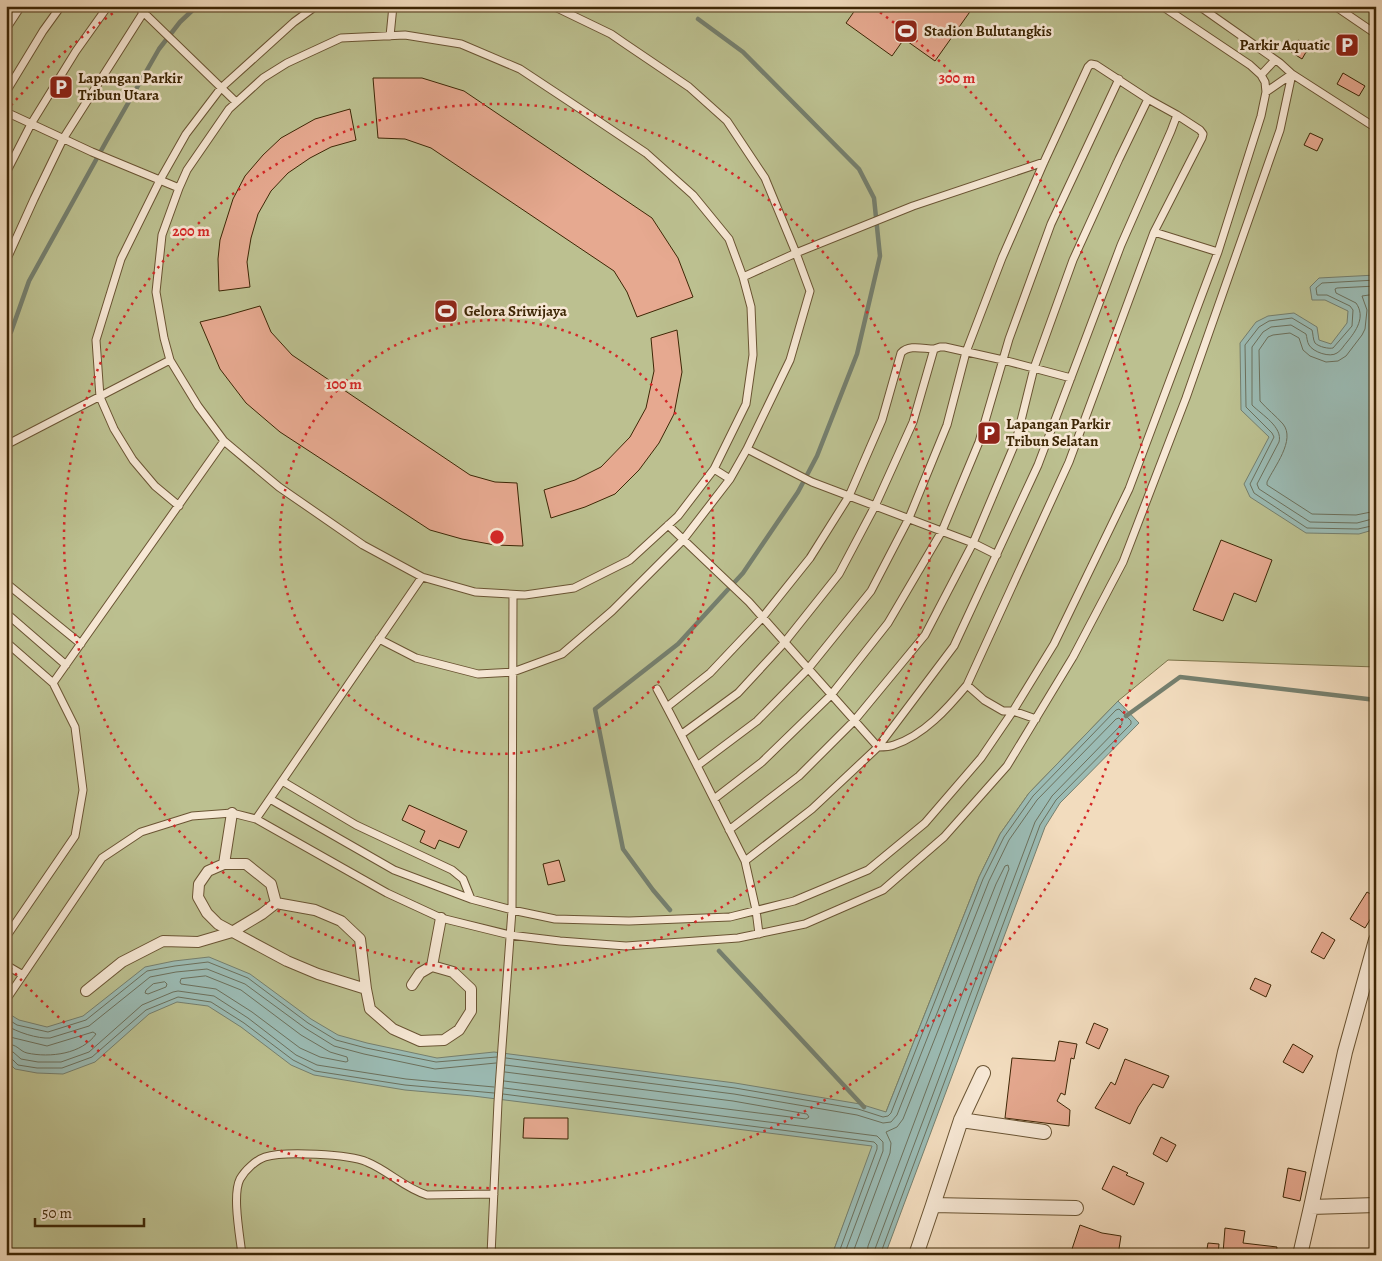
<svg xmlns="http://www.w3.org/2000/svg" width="1382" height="1261" font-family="Alegreya,serif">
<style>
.green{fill:#bcc090;stroke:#7c734a}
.water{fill:#9bbbb4;stroke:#757f6e}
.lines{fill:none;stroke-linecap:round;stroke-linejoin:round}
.shore{stroke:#6c705c;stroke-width:1}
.stream{stroke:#757f6e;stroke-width:4.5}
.building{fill:#e6a990;stroke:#3d2605}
.service-casing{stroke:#6a5433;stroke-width:9}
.pedestrian-casing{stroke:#6a5433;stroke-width:12}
.minor-casing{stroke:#6a5433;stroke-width:16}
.service{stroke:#f7e8d5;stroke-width:7}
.pedestrian{stroke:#f7e8d5;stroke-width:10}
.minor{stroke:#f7e8d5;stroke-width:14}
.ring{fill:none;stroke:#d62828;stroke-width:2.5;stroke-dasharray:2.5 5}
.labels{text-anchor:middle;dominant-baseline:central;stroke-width:5;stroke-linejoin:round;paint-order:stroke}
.poi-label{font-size:15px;font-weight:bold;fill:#3d2605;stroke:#f7e8d5;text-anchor:start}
.centre{fill:#d62828;stroke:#f7e8d5;stroke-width:2.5}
.ring-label{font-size:15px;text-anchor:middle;font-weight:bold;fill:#d62828;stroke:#f7e8d5;stroke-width:5;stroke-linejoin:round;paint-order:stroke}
</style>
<rect width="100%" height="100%" fill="#f2dcbe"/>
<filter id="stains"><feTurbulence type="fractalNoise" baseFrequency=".004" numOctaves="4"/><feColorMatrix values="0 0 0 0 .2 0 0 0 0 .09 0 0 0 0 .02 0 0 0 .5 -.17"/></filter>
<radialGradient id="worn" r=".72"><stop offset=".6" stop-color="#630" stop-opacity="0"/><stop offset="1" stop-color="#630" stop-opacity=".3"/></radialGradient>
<path class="green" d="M6,6H1376V667L1168,660L1118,701L1029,793L1000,834L979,877L886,1112L832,1255H6Z"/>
<path class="water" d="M1376,275V529L1359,534L1306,533L1250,497L1244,484L1269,437L1241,410L1240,343L1256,322L1268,316L1294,313L1317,327L1319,340L1331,344L1347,323L1348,311L1325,300H1312L1310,287L1319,278Z
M1118,701L1139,723L1060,803L1045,827L885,1255H832L872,1146L473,1096L405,1090L314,1075L291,1065L241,1027L208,1006L177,1002L149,1014L95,1062L63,1074L37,1073L15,1069L6,1060V1012L19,1020L47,1027L83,1016L145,967L174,961L209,957L250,974L311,1019L338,1035L367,1043L437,1058L494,1052L735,1083L860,1104L886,1112L979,877L1000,834L1029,793Z"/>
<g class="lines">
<path class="shore" d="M1376,280L1322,283L1316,288L1317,295H1327L1350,306L1353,310L1352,326L1333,348C1329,349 1319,347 1315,343C1313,340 1313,333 1312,330L1292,318L1269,321L1259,327L1245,345L1246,407L1272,433L1274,437L1250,484L1254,493L1307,528L1358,529L1376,525
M1376,286L1337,288L1335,289L1336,293L1356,303C1366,317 1356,331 1347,342C1344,345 1341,351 1337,353C1330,358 1313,352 1309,345C1307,342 1307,337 1306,334L1291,325L1271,327L1263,332L1252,347V405C1262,415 1283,427 1279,442L1257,484L1259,489L1310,522L1357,523L1376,518
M1376,294L1362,296L1367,310L1365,329L1362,335L1346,356L1338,361L1326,362L1310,356L1303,350L1299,338L1290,333L1273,335L1268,337L1259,350L1260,401C1267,409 1276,416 1283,424C1296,440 1274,467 1267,482V485L1312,514L1356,515L1376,511
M206,976L241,990L301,1035L330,1052L347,1057L348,1061L346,1062L320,1057L300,1048L252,1012L216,989L181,984L180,982L181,979Z
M165,982L167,984L166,987L148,994L145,993L146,990L153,984Z
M6,1018L17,1025L48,1032L86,1020L147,971L175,966L208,962L248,978L308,1023L336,1040L366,1048L436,1062L497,1057
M6,1025C16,1032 38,1039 50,1038L89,1026L150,977L176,972L207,969L245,984L305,1028L334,1046L364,1054L435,1069L496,1063
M6,1035L14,1038L47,1046L93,1032L96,1034C82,1054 50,1058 27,1053C19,1051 18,1044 6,1044
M6,1051L13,1052L21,1059L38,1062H61L89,1052L142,1005L173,992L178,991L214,996L248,1018L296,1055L317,1065L406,1079L494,1087
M6,1057L11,1058L18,1065L37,1068H62L92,1057L146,1010L178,997L211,1002L244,1023L293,1060L315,1071L405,1085L494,1093
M506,1058L735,1088L858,1109L883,1117L888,1116L891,1113L983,879L1004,837L1033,796L1116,710L1119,709L1131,721V724L1056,800L1040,825L880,1255
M505,1065L734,1094L857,1115L883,1123L891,1122L897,1115L989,881L1009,840L1037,800L1116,719L1119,718L1122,721V724L1052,796L1035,822L875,1249L874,1255
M504,1081L806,1119L809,1117L807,1114L733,1101L505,1072
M504,1088L877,1136L883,1142V1151L844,1255
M503,1094L874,1142L877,1145V1149L838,1255
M852,1255L890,1153L891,1143L886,1132L897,1127L903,1119L996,884L1005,866L1008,865L1009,869L868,1246L867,1255"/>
<path class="stream" d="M6,331L11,332L29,281L107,140L159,49L180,22L197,6
M1126,716L1180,677L1376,700
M670,910L653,890L623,849L595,709L678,644L743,573L798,492L817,456L857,354L880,256L874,198L859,169L743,52L698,19
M719,951L864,1107"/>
</g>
<path class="building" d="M858,6H974L935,61L904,39L892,56L846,23Z
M1298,40L1309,47L1302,59L1291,52Z
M1343,73L1365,86L1359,96L1337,84Z
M373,78H422L464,91L652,218L678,258L693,297L637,317L627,292L614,271L431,148L405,139L378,138Z
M350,109L356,140L331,147L310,158L288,173L271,191L258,214L251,238L247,262L250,287L219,291L218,259L220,240L233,199L245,176L263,155L281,138L315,119Z
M1310,133L1323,139L1317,151L1304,145Z
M260,306L271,332L292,355L470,475L495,482L517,483L523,546L495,545L462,539L430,530L280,432L246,403L220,369L200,322L225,316Z
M677,330L682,372L674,414L659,443L639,470L615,494L585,507L551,518L544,490L575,480L601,467L630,437L646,408L654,371L651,338Z
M1221,540L1272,560L1256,602L1234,593L1223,621L1193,610Z
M409,805L467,831L459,848L439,840L435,849L420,842L425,831L402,820Z
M559,860L565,881L548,885L543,864Z
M1367,892L1376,897V910L1365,928L1350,919Z
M1322,932L1335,940L1324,959L1311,952Z
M1255,978L1271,985L1266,997L1250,989Z
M1094,1023L1108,1029L1099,1049L1086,1043Z
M1059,1041L1077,1044L1074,1059L1071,1058L1065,1095L1061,1093L1057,1101L1070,1110L1069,1126L1005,1118L1012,1058L1055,1061Z
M1293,1044L1313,1056L1303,1073L1283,1062Z
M1125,1059L1169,1076L1163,1088L1153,1084L1138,1107L1130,1124L1095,1108L1111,1082L1115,1085Z
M524,1118H568V1139L523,1138Z
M1161,1137L1176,1145L1167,1162L1153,1154Z
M1113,1166L1128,1173L1126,1175L1144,1183L1134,1205L1102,1189Z
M1288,1168L1306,1172L1300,1201L1283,1197Z
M1080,1225L1102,1233L1121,1236L1118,1255H1088L1072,1249Z
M1225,1228L1245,1231L1243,1243L1277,1247L1276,1255H1246L1223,1253Z
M1208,1243L1219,1244L1218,1255H1206Z"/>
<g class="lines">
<g class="service-casing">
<path id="service" d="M137,6L236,102
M1335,6L1376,34
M6,29L21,6
M405,35L461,44L520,69L579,108L646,153L693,195L729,239L743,277L751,307L753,355L746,404L714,469L678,516L630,560L574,588L525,595L475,592L422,577L363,545L279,487L224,441L198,406L170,360L164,338L156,292L162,235L179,188L187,170L229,109L263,78L287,63L341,38Z
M390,36L393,6
M1261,75L1275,60
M6,92L43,31L61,6
M1266,92L1292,74L1376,128
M6,112L92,152L179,188
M6,173L31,124L76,51L108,6
M1154,232L1218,252
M6,261L34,199L63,139L143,13L150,6
M743,277L796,253L913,206L1044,162
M6,445L170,360
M747,449L812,482L973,543L997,555
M714,469L730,479
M179,506L155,486L133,460L114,429L100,397L96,340L121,259L160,180L186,134L221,88L294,22L316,6
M668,525L749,602L878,747C883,747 889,747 894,745C924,735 947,709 967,685L1069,462L1154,232L1202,138L1203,134L1200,130L1177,115
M6,583L81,644
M6,613L66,665
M379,639L416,658L478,674L513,672L562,654L612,611L683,540L730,479L747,449L790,360L810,291L796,253L765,178L727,121L689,87L624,43L611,34L553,6
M6,642L53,683L75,727L83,790L75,836L6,937
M53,683L224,441
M967,685L984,700L1003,711H1013L1036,719
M657,689C688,746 716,804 745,861L812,809L878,747L954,646L1038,465L1121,245L1171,131L1177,115L1148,99L1096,65L1091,64L1088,67L1044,162L1002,258L966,352L947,425L909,518L871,591L808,669L757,721L697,766
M667,707L710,673L762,618L810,558L849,496L882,420L901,353C909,344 924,349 934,349
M682,734L738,693L784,643L839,574L875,506L913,422L934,349L940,347H945L1003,360L1071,378
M282,781L356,825L452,870L463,879L471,899
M270,799L394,870L471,899L512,910L555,919L629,921L730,917L794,901L868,870L925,823L981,758L1013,711L1054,644L1129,489L1218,252L1261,116L1266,92L1265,82L1261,75L1250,65L1162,6
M714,799L762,762L831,695L888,623L942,531L979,442L1009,339L1051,224L1119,79
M256,819L422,577
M729,830L799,776L854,721L925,635L973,543L1016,441L1034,368L1073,260L1119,159L1148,99
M745,861L756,910L759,934
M6,965L23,975
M6,1000L102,858L141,832L192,816L232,813L256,819L387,893L441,918L510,935L560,941L626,946L738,938L805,924L883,890L944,837L1007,766L1073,657L1123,562L1186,398L1280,130L1292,74L1280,63L1199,6
M242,1255C240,1236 232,1195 240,1179C245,1170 256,1160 265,1157C284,1151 349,1154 367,1162C389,1171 404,1188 427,1195L494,1194
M491,1255L498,1102L512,910L513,595"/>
</g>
<g class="pedestrian-casing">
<path id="pedestrian" d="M224,864L232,813
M276,903L271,884L246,864H224L208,871L199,884L198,897L207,913L218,924L287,961L318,974L366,989
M432,966L441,918
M86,991L122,962L163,941L198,942L232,932L262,914L276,903L315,910L341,921L360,939L366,989L370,1009L393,1029L420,1041L444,1040L459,1030L471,1011V989L453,972L432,966L420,973L412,985"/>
</g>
<g class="minor-casing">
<path id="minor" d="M1376,940L1345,1052L1311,1207L1376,1205
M961,1120L1044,1132
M933,1205L961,1120L983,1073
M916,1255L933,1205L1076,1208
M1300,1255L1311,1207"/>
</g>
<use href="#service" class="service"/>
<use href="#pedestrian" class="pedestrian"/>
<use href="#minor" class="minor"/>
</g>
<g class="ring">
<circle cx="497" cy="537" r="217"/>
<circle cx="497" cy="537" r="433"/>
<path d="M6 111A650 650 0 0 1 120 8M874 8A650 650 0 1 1 6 963"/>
</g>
<defs>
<g id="stadium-square" transform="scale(1.25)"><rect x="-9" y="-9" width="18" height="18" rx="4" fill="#8f2418" stroke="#f7e8d5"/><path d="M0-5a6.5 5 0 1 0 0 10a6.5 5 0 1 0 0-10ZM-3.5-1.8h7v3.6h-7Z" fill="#fff"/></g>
<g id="parking-square" transform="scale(1.25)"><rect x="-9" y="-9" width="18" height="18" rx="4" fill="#8f2418" stroke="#f7e8d5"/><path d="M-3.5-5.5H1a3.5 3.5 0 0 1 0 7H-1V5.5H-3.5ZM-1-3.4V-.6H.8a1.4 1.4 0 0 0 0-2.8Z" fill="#fff"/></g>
</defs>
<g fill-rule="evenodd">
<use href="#stadium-square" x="906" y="31"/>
<use href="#parking-square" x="1347" y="45"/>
<use href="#parking-square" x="61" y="87"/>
<use href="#stadium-square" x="446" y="311"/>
<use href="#parking-square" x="989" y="433"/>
</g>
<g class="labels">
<g class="poi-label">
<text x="924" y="31">Stadion Bulutangkis</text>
<text x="1330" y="45" text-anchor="end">Parkir Aquatic</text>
<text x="78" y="78">Lapangan Parkir<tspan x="78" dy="17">Tribun Utara</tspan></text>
<text x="464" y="311">Gelora Sriwijaya</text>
<text x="1006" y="424">Lapangan Parkir<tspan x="1006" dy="17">Tribun Selatan</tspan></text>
</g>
</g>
<circle cx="497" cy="537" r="8" class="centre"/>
<g class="ring-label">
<text x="957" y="83">300 m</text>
<text x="191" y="236">200 m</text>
<text x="344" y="389">100 m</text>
</g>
<rect width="1382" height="1261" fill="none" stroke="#f2dcbe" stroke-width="25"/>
<rect x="8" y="8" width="1367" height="1246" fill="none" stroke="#3d2605" stroke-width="2.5"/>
<rect x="12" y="12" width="1357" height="1236" fill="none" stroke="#3d2605"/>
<path d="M35 1218v8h109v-8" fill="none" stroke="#3d2605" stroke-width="2.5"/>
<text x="42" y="1218" font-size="15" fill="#3d2605" stroke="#f7e8d5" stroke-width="4" paint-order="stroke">50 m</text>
<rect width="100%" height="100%" filter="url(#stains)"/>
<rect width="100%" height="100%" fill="url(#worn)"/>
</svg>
